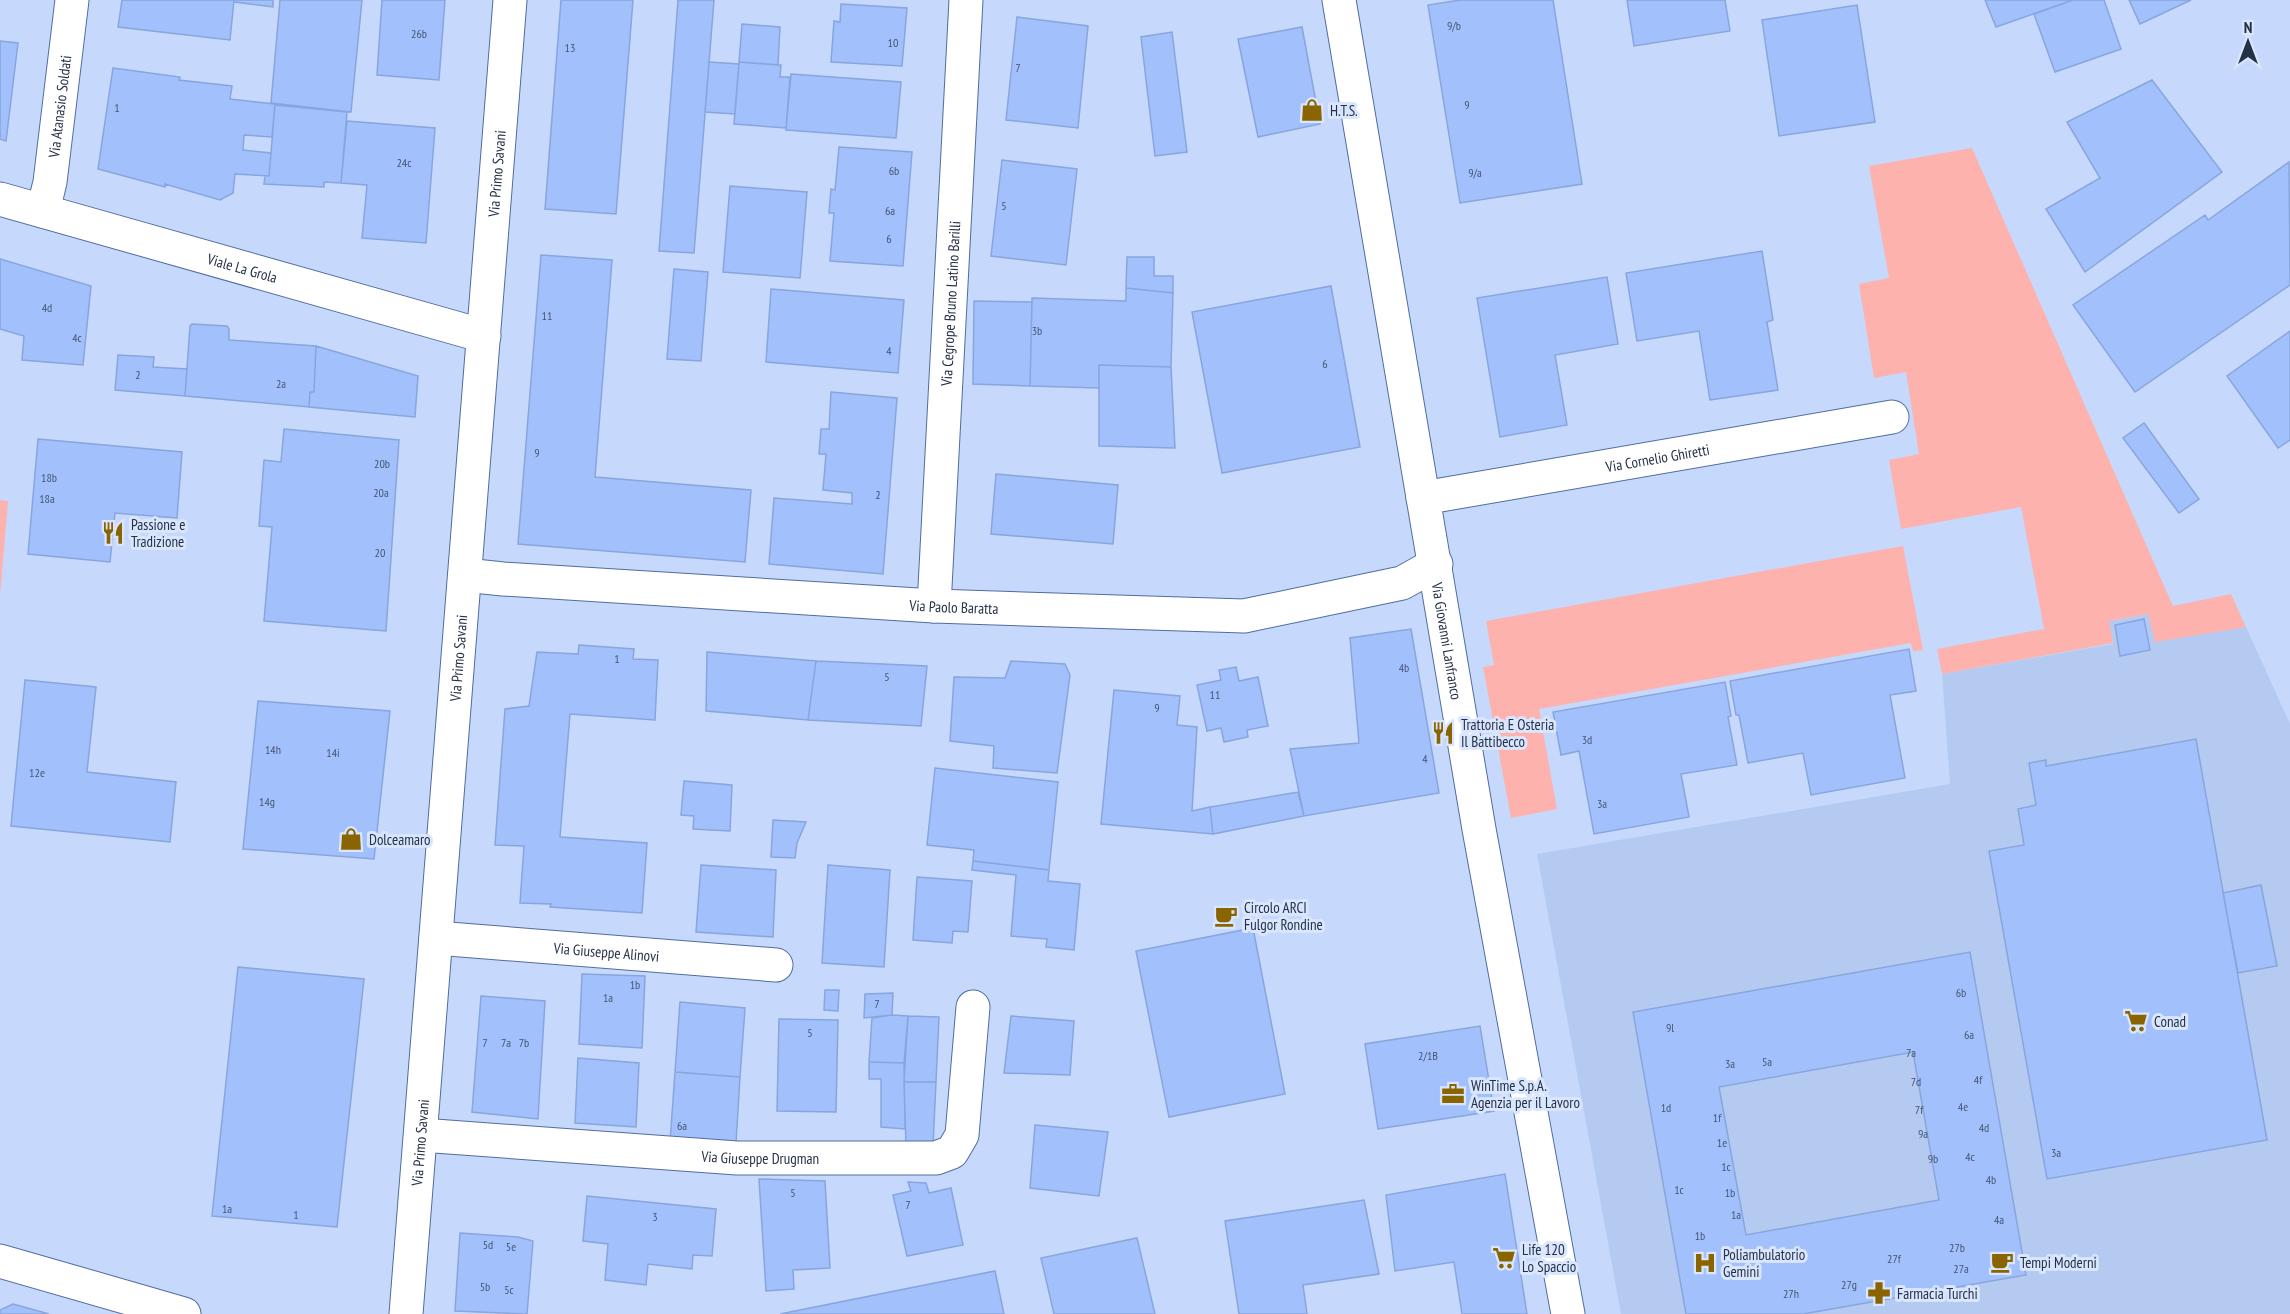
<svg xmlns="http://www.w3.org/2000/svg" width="2290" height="1314" font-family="'PT Sans Narrow',sans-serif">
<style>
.built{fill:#b5caf0}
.green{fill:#fdb2ae}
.building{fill:#a2c1fc;stroke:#88a5dc;stroke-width:1.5;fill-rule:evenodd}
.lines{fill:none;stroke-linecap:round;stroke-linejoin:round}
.minor-casing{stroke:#516c9f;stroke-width:35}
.tertiary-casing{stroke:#516c9f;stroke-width:35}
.minor{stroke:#fff;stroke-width:33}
.tertiary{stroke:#fff;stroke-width:33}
.labels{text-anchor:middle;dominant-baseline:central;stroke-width:6;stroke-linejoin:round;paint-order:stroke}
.number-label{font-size:12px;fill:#445574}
.street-label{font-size:15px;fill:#253147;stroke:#d9e6fd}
.poi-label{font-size:15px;fill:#253147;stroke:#d9e6fd;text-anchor:start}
</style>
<rect width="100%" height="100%" fill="#c6d9fc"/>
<path class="built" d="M2149,614L2155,642L2246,627L2290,724V1314H1621L1537,854L1950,784L1942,674L2113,644L2109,621Z"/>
<path class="green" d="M1972,148L2173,606L2231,594L2246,627L2155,642L2148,614L2109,621L2113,643L1942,674L1937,649L2044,629L2021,507L1901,529L1889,460L1919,454L1906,372L1874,378L1859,284L1889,278L1869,166Z
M0,500L8,501L0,596Z
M1903,546L1923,650L1913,651L1911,643L1539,709L1557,809L1511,818L1483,667L1494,665L1486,621Z"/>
<path class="building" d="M122,0H234L230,40L118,27Z
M234,0H273V7L234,2Z
M280,0H362L351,112L271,103Z
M382,0H445L439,80L377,75Z
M561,0H633L616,214L545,209Z
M678,0H714L694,253L659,251Z
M1460,0H1553L1582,184L1460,203L1428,5Z
M1627,0H1725L1730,31L1634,46Z
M1985,0H2073L1996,27Z
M2073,0H2104L2121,49L2055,72L2034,14Z
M2129,0H2191L2140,24Z
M841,4L907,8L902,66L831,62L834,21L840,22Z
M1857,5L1875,122L1779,136L1762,20Z
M1017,17L1088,26L1078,128L1006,120Z
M742,24L780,27L778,65L739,62Z
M1302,27L1320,124L1258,137L1238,39Z
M1172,32L1187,152L1155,156L1141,37Z
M0,41L18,43L6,141L0,139Z
M709,62L739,64L735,114L705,112Z
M739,62L781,65L780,77H790L786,128L734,124Z
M113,68L180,77L179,80L232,86L230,99L275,104L272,137L244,135L243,150L271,153L269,176L235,174L233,193L220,200L165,184V187L98,169Z
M791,74L901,82L896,138L786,130Z
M2152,80L2222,172L2085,272L2046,209L2100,178L2067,122Z
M275,105L347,112L341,183L324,182V187L264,184L265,176H269Z
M347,121L435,128L426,243L362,238L367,185L341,183Z
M839,147L912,152L903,266L830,261L834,213H829L831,189L835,190Z
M1002,160L1077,169L1066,265L991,256Z
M2289,162L2290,285L2135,392L2073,305L2205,215L2208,220Z
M730,186L807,192L800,278L723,272Z
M1762,251L1773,320L1767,322L1778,390L1710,400L1699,331L1637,341L1626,273Z
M541,255L612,260L595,477L751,490L745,562L518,544Z
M1127,257H1154V276H1173V293L1126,288Z
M0,259L91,286L83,365L22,360L24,336L0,329Z
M674,269L708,272L701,361L667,359Z
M1607,277L1618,344L1555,355L1567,425L1500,437L1477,298Z
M1331,286L1360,447L1222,473L1192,312Z
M1126,288L1173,293L1171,367L1099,365V388L1030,386L1032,298L1126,301Z
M771,289L904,300L898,373L766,362Z
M974,301L1032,302L1030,386L973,384Z
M192,324L227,326L229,329V340L316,346L314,392H310L309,407L185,396L190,326Z
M2290,331V440L2278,448L2227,376Z
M316,346L418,376L415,417L309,407L310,392H314Z
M118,355L154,357L153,367L187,369L185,396L115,390Z
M1099,365L1171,367L1175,448L1099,446Z
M831,392L897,398L883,574L769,564L774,498L852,504V493L823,490L826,454H819L821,429H829Z
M2144,423L2199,499L2179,513L2123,438Z
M284,429L399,440L386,631L264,621L272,527L259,526L264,460L281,462Z
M38,439L182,452L177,518L115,513L110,562L28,554Z
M996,474L1118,485L1113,544L991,534Z
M2144,619L2150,650L2120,656L2115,625Z
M1411,629L1439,793L1304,816L1290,749L1359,743L1350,638Z
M579,645L634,649L633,659L658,660L655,720L570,714L560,837L647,843L642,913L550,907L551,904L520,903L524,846L495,845L505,709L529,706L537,652L578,654Z
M1909,649L1916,691L1890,695L1905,778L1811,795L1803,753L1748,763L1739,715H1736L1730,681Z
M707,652L816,661L808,720L706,711Z
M816,661L927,666L921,726L808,720Z
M1011,661L1065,664L1070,675L1057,773L993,768L994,746L950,741L954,677L1005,678Z
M1236,667L1239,681L1258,677L1268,726L1247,730L1248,737L1224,742L1221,728L1207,731L1197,685L1221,680L1219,670Z
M25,680L96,687L87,772L176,782L170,842L11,826Z
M1725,682L1731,716L1728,717L1737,765L1681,774L1689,817L1594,834L1579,751L1561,755L1553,712Z
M1114,690L1180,696L1177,725L1197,727L1192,811L1210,807L1213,834L1101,824Z
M258,701L390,711L374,859L243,849Z
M2196,739L2267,1140L2047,1179L1989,851L2024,845L2018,809L2036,805L2029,763L2046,760V766Z
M935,768L1058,782L1049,870L973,861L974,850L927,845Z
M684,781L732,785L730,831L693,829L694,816L681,815Z
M1298,792L1304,816L1213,834L1210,807Z
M773,820L806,822L797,843L795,858L771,857Z
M973,861L1049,870L1048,881L1080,884L1074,950L1046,947L1047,939L1011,936L1016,875L972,870Z
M701,865L776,870L773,937L696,932Z
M828,865L890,870L884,967L822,963Z
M917,877L972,881L968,932L953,931L952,943L913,940Z
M2261,885L2277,966L2238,973L2223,893Z
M1253,928L1285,1094L1169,1117L1136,951Z
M1970,952L2026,1275L1803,1314H1686L1633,1012ZM1913,1052L1939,1200L1746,1235L1719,1087Z
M238,967L364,979L337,1227L212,1216Z
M582,974L645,976L642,1048L579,1044Z
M825,990H839L838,1011L824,1010Z
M893,993L892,1015L864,1018L865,994Z
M481,996L545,1001L538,1119L472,1112Z
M680,1002L745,1008L740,1077L675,1072Z
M892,1015L908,1016L904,1063L869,1062L872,1018Z
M908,1016L939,1017L936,1082H904Z
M1011,1016L1074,1021L1070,1075L1004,1073Z
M779,1019L838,1020L836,1112L777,1111Z
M1480,1026L1494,1111L1378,1129L1365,1044Z
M578,1058L639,1063L636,1127L575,1123Z
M869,1062L904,1063L905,1129L881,1127V1079H869Z
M675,1072L740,1077L736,1143L670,1142Z
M904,1082H936L933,1146H906Z
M1035,1125L1108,1132L1099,1196L1030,1188Z
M1505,1174L1527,1314H1462L1454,1262L1395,1271L1386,1195Z
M759,1179L825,1181L830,1268L793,1270L794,1289L766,1291Z
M908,1182L926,1183L929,1193L951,1188L963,1245L907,1256L893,1195L911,1191Z
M587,1196L716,1209L712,1256L693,1255L692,1269L648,1264L646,1285L605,1280L608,1244L583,1241Z
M1364,1200L1379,1274L1303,1285L1307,1314H1239L1225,1221Z
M460,1233L518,1237L533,1241L527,1314L455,1311Z
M1137,1238L1155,1314H1054L1041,1258Z
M995,1271L1004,1314H780Z
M13,1304L49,1314H0V1310Z"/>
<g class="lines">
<g class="minor-casing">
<g id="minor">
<path id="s1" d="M1339,0L1479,829L1568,1314"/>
<path id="s2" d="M0,199L484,336"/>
<path id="s3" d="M43,211L50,182L72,0"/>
<path id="s4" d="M1423,498L1892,417"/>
<path id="s5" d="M465,575L503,579L934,606L1244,616L1402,583L1436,564"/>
<path id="s6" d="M934,606L966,0"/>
<path id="s7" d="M436,938L776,965"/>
<path id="s8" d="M421,1135L737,1158H936L952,1152L962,1135L973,1007"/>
<path d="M0,1261L184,1314"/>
</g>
</g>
<g class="tertiary-casing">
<g id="tertiary">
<path id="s9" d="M406,1314L510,0"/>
</g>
</g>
<use href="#minor" class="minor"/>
<use href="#tertiary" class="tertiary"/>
</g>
<defs>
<g id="shop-bare" transform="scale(1.8)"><path d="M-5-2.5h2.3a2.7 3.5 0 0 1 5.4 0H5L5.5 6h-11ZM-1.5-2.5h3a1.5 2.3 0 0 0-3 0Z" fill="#896401" stroke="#d9e6fd" stroke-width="2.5" paint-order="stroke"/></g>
<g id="restaurant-bare" transform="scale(1.8)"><path d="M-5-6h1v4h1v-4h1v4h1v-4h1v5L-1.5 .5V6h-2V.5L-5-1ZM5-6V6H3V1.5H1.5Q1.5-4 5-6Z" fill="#896401" stroke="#d9e6fd" stroke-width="2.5" paint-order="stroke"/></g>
<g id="cafe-bare" transform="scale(1.8)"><path d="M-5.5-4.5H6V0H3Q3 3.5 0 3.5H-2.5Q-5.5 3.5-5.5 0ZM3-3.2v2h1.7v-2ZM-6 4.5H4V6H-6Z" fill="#896401" stroke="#d9e6fd" stroke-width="2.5" paint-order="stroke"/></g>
<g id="supermarket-bare" transform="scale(1.8)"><path d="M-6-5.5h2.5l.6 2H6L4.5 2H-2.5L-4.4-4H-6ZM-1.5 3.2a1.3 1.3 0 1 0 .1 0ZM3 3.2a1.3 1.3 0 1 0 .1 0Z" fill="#896401" stroke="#d9e6fd" stroke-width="2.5" paint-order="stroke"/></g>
<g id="office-bare" transform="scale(1.8)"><path d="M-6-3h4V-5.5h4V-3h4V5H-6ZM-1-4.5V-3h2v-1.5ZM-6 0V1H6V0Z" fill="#896401" stroke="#d9e6fd" stroke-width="2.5" paint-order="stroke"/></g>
<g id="hospital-bare" transform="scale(1.8)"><path d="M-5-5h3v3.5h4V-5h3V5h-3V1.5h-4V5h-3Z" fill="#896401" stroke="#d9e6fd" stroke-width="2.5" paint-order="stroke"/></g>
<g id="pharmacy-bare" transform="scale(1.8)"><path d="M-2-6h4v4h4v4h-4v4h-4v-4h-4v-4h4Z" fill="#896401" stroke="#d9e6fd" stroke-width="2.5" paint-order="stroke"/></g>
</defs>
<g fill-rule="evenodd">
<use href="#shop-bare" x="1312" y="110"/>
<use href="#restaurant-bare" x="113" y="533"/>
<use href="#restaurant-bare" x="1443" y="733"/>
<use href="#shop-bare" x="351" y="839"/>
<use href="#cafe-bare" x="1226" y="916"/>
<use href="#supermarket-bare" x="2136" y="1021"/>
<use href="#office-bare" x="1453" y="1094"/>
<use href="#supermarket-bare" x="1504" y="1258"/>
<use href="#cafe-bare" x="2002" y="1262"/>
<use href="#hospital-bare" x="1705" y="1263"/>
<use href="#pharmacy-bare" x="1879" y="1293"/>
</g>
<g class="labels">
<g class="number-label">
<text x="1454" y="25">9/b</text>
<text x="419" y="33">26b</text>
<text x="893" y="42">10</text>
<text x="570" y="47">13</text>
<text x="1018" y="67">7</text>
<text x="1467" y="104">9</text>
<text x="117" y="107">1</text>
<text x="404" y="162">24c</text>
<text x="894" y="170">6b</text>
<text x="1475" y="172">9/a</text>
<text x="1004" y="205">5</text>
<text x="890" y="210">6a</text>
<text x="889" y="238">6</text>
<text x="47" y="307">4d</text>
<text x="547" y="315">11</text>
<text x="1037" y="330">3b</text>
<text x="77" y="337">4c</text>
<text x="889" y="350">4</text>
<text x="1325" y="363">6</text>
<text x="138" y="374">2</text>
<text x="281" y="383">2a</text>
<text x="537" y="452">9</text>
<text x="382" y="463">20b</text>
<text x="49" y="477">18b</text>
<text x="381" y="492">20a</text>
<text x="878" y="494">2</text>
<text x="47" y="498">18a</text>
<text x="380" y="552">20</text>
<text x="617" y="658">1</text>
<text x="1404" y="667">4b</text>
<text x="887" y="676">5</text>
<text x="1215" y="694">11</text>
<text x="1157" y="707">9</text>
<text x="1587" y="739">3d</text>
<text x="273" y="749">14h</text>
<text x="333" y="752">14i</text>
<text x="1425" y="758">4</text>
<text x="37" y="772">12e</text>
<text x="267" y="801">14g</text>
<text x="1602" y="803">3a</text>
<text x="635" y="984">1b</text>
<text x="1961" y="992">6b</text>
<text x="608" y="997">1a</text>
<text x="877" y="1003">7</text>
<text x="1670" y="1027">9l</text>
<text x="810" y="1032">5</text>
<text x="1969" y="1034">6a</text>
<text x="485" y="1042">7</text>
<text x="506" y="1042">7a</text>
<text x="524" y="1042">7b</text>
<text x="1911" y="1052">7a</text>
<text x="1428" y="1055">2/1B</text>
<text x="1767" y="1061">5a</text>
<text x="1730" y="1063">3a</text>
<text x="1978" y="1079">4f</text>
<text x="1916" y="1081">7d</text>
<text x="1963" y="1106">4e</text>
<text x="1666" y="1107">1d</text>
<text x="1919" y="1109">7f</text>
<text x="1717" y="1117">1f</text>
<text x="682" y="1125">6a</text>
<text x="1984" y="1127">4d</text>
<text x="1923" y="1133">9a</text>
<text x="1722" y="1142">1e</text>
<text x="2056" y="1152">3a</text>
<text x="1970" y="1156">4c</text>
<text x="1933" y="1158">9b</text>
<text x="1726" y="1166">1c</text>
<text x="1991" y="1179">4b</text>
<text x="1679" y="1189">1c</text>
<text x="793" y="1192">5</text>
<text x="1730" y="1192">1b</text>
<text x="908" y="1204">7</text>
<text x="227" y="1208">1a</text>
<text x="296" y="1214">1</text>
<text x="1736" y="1214">1a</text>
<text x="655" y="1216">3</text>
<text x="1999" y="1219">4a</text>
<text x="1700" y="1235">1b</text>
<text x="488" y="1244">5d</text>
<text x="511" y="1246">5e</text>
<text x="1957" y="1247">27b</text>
<text x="1894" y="1258">27f</text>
<text x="1961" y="1268">27a</text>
<text x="1849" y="1284">27g</text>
<text x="485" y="1286">5b</text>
<text x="509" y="1289">5c</text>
<text x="1791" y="1293">27h</text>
</g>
<g class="street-label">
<text stroke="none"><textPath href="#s3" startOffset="106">Via Atanasio Soldati</textPath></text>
<text stroke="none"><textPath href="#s9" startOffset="1144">Via Primo Savani</textPath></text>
<text stroke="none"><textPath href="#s2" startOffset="252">Viale La Grola</textPath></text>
<text stroke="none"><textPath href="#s6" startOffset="303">Via Cegrope Bruno Latino Barilli</textPath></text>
<text stroke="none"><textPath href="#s4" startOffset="238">Via Cornelio Ghiretti</textPath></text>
<text stroke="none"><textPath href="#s5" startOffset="490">Via Paolo Baratta</textPath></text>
<text stroke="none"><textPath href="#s1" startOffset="650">Via Giovanni Lanfranco</textPath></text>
<text stroke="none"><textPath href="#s9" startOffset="658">Via Primo Savani</textPath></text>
<text stroke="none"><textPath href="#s7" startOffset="171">Via Giuseppe Alinovi</textPath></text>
<text stroke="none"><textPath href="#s9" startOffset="172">Via Primo Savani</textPath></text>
<text stroke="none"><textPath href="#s8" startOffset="340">Via Giuseppe Drugman</textPath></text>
</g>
<g class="poi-label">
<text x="1330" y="110">H.T.S.</text>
<text x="131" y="524">Passione e<tspan x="131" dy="17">Tradizione</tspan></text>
<text x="1461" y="724">Trattoria E Osteria<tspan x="1461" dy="17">Il Battibecco</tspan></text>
<text x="369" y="839">Dolceamaro</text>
<text x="1244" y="907">Circolo ARCI<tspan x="1244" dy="17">Fulgor Rondine</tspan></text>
<text x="2154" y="1021">Conad</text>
<text x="1471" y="1085">WinTime S.p.A.<tspan x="1471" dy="17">Agenzia per il Lavoro</tspan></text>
<text x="1522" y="1249">Life 120<tspan x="1522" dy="17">Lo Spaccio</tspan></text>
<text x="1723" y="1254">Poliambulatorio<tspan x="1723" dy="17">Gemini</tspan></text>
<text x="2020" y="1262">Tempi Moderni</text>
<text x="1897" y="1293">Farmacia Turchi</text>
</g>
</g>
<g transform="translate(2248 42)" stroke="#d9e6fd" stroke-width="4.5" paint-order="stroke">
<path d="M0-4.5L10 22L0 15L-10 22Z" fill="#253147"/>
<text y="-9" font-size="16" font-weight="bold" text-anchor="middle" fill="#253147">N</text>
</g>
</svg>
